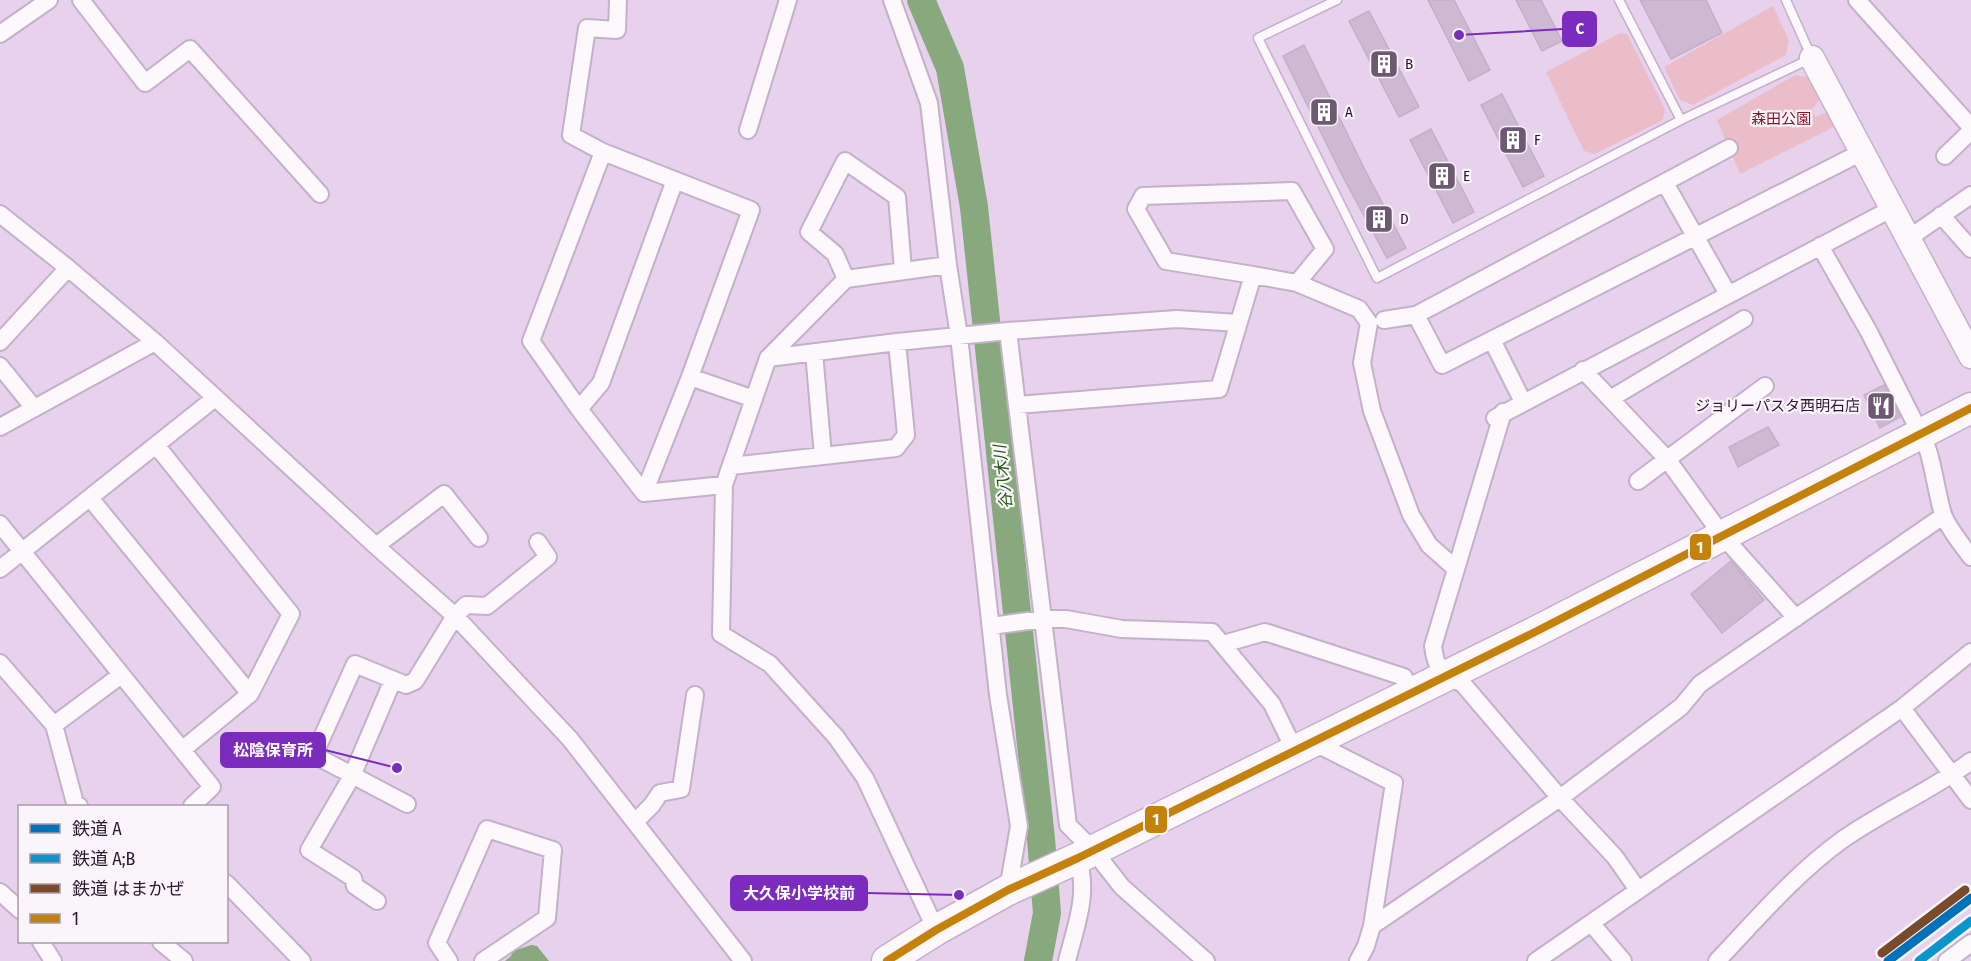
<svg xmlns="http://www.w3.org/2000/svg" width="1971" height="961" font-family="'Fira Sans Condensed','Noto Sans JP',sans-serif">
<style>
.green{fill:#ebbdc9}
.water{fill:#88a97e}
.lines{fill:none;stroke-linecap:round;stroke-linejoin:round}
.river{stroke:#88a97e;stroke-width:28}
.building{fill:#ceb9d3;stroke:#c3afc8;stroke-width:1.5}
.lane-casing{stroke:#c4b0c9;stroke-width:11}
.street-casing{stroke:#c4b0c9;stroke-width:20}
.secondary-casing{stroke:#c4b0c9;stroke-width:27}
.highway-casing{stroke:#c4b0c9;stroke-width:33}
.lane{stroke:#fcf8fc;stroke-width:8}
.street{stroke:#fcf8fc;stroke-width:16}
.secondary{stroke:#fcf8fc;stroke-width:24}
.highway{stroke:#fcf8fc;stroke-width:30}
.bus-1-casing{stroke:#faf4fb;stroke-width:12}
.bus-1{stroke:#c4820c;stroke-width:8}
.rail-1-casing{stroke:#faf4fb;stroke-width:14}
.rail-2-casing{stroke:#faf4fb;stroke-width:14}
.rail-3-casing{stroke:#faf4fb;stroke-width:14}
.rail-1{stroke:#0072bc;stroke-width:9}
.rail-2{stroke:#0b95cc;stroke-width:9}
.rail-3{stroke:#7a4b2a;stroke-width:9}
.labels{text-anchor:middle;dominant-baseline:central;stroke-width:4.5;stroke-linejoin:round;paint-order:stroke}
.poi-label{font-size:15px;fill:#2c1832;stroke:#faf4fb;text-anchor:start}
.park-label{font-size:15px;fill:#891427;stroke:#faf4fb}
.water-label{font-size:16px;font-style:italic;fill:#22590e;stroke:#faf4fb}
.leader{fill:none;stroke:#7b2cbf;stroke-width:2}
.callout-dot{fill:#7b2cbf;stroke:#faf4fb;stroke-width:2}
.callout{fill:#7b2cbf;stroke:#7b2cbf;stroke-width:2}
.callout-label{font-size:16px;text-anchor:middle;font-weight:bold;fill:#fff}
.line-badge{stroke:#faf4fb;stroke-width:2}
.badge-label{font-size:16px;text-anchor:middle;font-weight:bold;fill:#fff}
</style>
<rect width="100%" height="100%" fill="#e8d1ed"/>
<path class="green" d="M1773,6L1789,40L1786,55L1693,105L1680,100L1664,67Z
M1620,33L1627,34L1665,109L1663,120L1595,154L1584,151L1546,72Z
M1795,75L1811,78C1818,91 1825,96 1812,109L1815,117L1825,113L1830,116L1834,127L1740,174L1717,120Z"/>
<path class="water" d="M531,945L537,946L549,961H505L511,956L513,951Z"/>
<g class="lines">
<path class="river" d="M921,0L950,68L974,207L1041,839L1047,913L1038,961"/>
</g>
<path class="building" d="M1428,0H1454L1490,70L1469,81Z
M1516,0H1541L1562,41L1542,51Z
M1640,0H1706L1722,33L1671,59Z
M1369,11L1419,107L1399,117L1349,21Z
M1304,45L1364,168L1406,248L1387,258L1344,179L1283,56Z
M1502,94L1544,176L1523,187L1481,105Z
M1431,129L1474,212L1453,223L1410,140Z
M1884,385L1900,417L1880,428L1864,395Z
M1768,427L1779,445L1738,467L1729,447Z
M1731,561L1764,600L1722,633L1691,594Z"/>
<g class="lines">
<g class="lane-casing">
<path id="lane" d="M1337,0L1258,38L1377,278L1681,120L1812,58L1786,0
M1619,0L1681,120"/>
</g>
<g class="street-casing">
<path id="street" d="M81,0L145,83L190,49L320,194
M618,0L617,30L587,28L571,135L603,152L531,341L579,409L644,493L724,485
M892,0L929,103L948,265L959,336L998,695L1019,826L1008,890
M1857,0L1971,127
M0,34L49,0
M748,130L788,0
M603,152L751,210L690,377L754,399
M1945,156L1971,131
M1665,183L1728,294
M0,214L68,268L155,342L376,546L455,616L570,739L743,961
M1941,215L1971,249
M1909,238L1971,195
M1820,246L1869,332L1914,421C1934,451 1933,481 1943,514C1947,527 1963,546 1971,557
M1253,275L1166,261L1136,209L1143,196L1292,191L1325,249L1297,283
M846,279L835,254L809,232L845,161L897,197L903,270
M1416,315L1442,365L1862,152
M1384,320L1416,315L1729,148
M1008,331L1068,825L1093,850L1122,887L1206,961
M1492,340L1523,402
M0,342L68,268
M814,352L823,456
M768,358L897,342L1008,331L1177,319L1238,323
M0,366L34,408
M1583,370L1667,459L1722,535L1796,618
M1610,399L1744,319
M1017,405L1219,389L1253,275L1297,283L1359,309L1369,323L1362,363L1372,411L1411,515L1429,545L1456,569
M579,409L601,383L675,180
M1503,412L1433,646C1436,670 1441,674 1463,684L1560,798L1615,857L1638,890
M1495,418L1893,208
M0,427L155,342
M156,445L291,614L250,694L182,750
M731,466L896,448L906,435L897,342
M1638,481L1765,386
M644,493L690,377
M90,498L250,694
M0,524L212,787L192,806
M376,546L444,494L479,538
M0,569L215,398
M991,626L1043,619H1066L1122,629L1212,632L1272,704L1295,751
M1223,644L1265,632L1404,677L1410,693
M0,663L54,725L75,803L79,806
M1902,708L1971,800
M54,725L121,675
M1313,742L1394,783L1372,926L1366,946L1358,961
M407,804L314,755L355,664L406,685L415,681L455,616L466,605L487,606L548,557L538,542
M635,822L652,805L660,793L681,789L695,695
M226,883L302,961
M0,892L20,910
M377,901L355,886L353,878L309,850L352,776L393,680
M1591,923L1623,961
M1372,926L1560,798L1681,707L1700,684L1943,516
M936,930L865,778L836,737L770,664L721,634L724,485L768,358L846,279L948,265
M41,942L53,961
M161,942L184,961
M449,961L437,943L487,829L553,850L547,918L483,961
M1067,961C1076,925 1089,895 1078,858
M1536,961L1902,708L1971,652
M1717,961C1757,919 1795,874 1842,840C1883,811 1931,791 1971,761
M1947,961L1971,943"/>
</g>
<g class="secondary-casing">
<path id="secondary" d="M1812,58L1971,356"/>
</g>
<g class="highway-casing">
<path id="highway" d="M887,961L936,930L1008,890L1078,858L1535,632L1971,408"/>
</g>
<use href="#lane" class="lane"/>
<use href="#street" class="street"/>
<use href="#secondary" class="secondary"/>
<use href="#highway" class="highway"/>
<g class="bus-1-casing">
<path id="bus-1" d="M887,961L936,930L1008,890L1078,858L1535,632L1971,408"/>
</g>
<use href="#bus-1" class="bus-1"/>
<g class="rail-1-casing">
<path id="rail-1" d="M1888,961L1971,898"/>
</g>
<g class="rail-2-casing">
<path id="rail-2" d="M1919,961L1971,921"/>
</g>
<g class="rail-3-casing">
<path id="rail-3" d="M1882,953L1965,890"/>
</g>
<use href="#rail-1" class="rail-1"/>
<use href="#rail-2" class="rail-2"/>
<use href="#rail-3" class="rail-3"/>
</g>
<defs>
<g id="building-square" transform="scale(1.5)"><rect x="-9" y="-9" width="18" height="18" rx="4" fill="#6e5973" stroke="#faf4fb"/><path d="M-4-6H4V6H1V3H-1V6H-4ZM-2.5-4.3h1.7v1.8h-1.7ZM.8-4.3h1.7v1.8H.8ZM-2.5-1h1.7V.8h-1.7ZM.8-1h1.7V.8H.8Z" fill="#fff"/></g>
<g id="restaurant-square" transform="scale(1.5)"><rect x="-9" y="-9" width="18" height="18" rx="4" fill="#6e5973" stroke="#faf4fb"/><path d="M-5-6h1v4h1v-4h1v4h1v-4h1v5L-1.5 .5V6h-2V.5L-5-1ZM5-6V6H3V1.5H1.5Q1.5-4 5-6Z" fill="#fff"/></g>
</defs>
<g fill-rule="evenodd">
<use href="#building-square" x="1384" y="64"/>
<use href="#building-square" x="1324" y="112"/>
<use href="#building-square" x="1513" y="140"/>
<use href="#building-square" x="1442" y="176"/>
<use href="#building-square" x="1379" y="219"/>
<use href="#restaurant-square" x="1881" y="406"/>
</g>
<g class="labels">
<g class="poi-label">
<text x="1405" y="64">B</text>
<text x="1345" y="112">A</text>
<text x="1534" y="140">F</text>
<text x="1463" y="176">E</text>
<text x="1400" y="219">D</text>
<text x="1860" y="406" text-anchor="end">ジョリーパスタ西明石店</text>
</g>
<g class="park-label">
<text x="1781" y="119">森田公園</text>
</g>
<g class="water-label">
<text transform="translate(1003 477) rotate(-96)">谷八木川</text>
</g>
</g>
<path class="leader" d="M1459 35L1563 29M397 768L325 750M959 895L867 893"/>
<g class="callout-dot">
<circle cx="1459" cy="35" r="6"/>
<circle cx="397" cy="768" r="6"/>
<circle cx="959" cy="895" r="6"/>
</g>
<g class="callout">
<rect x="1563" y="12" width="33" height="34" rx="6"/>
<rect x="221" y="733" width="104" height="34" rx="6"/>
<rect x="731" y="876" width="136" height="34" rx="6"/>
</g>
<g class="callout-label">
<text x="1580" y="34">C</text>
<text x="273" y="756">松陰保育所</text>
<text x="799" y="899">大久保小学校前</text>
</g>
<g class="line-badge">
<rect x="1689" y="533" width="23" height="28" rx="6" fill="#c4820c"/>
<rect x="1144" y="805" width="24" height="29" rx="6" fill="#c4820c"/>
</g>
<g class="badge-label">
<text x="1700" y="553">1</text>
<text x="1156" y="825">1</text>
</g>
<rect x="18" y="805" width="210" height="138" fill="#faf4fb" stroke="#a89cab" stroke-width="1.5"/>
<rect x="30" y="824" width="30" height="9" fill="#0072bc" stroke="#a89cab" stroke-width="1.5"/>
<text x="72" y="835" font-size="18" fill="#2c1832">鉄道 A</text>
<rect x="30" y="854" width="30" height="9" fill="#0b95cc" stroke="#a89cab" stroke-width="1.5"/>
<text x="72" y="865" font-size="18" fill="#2c1832">鉄道 A;B</text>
<rect x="30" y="884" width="30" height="9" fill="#7a4b2a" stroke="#a89cab" stroke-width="1.5"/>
<text x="72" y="895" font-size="18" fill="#2c1832">鉄道 はまかぜ</text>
<rect x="30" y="914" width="30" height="9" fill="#c4820c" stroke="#a89cab" stroke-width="1.5"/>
<text x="72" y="925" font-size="18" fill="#2c1832">1</text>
</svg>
